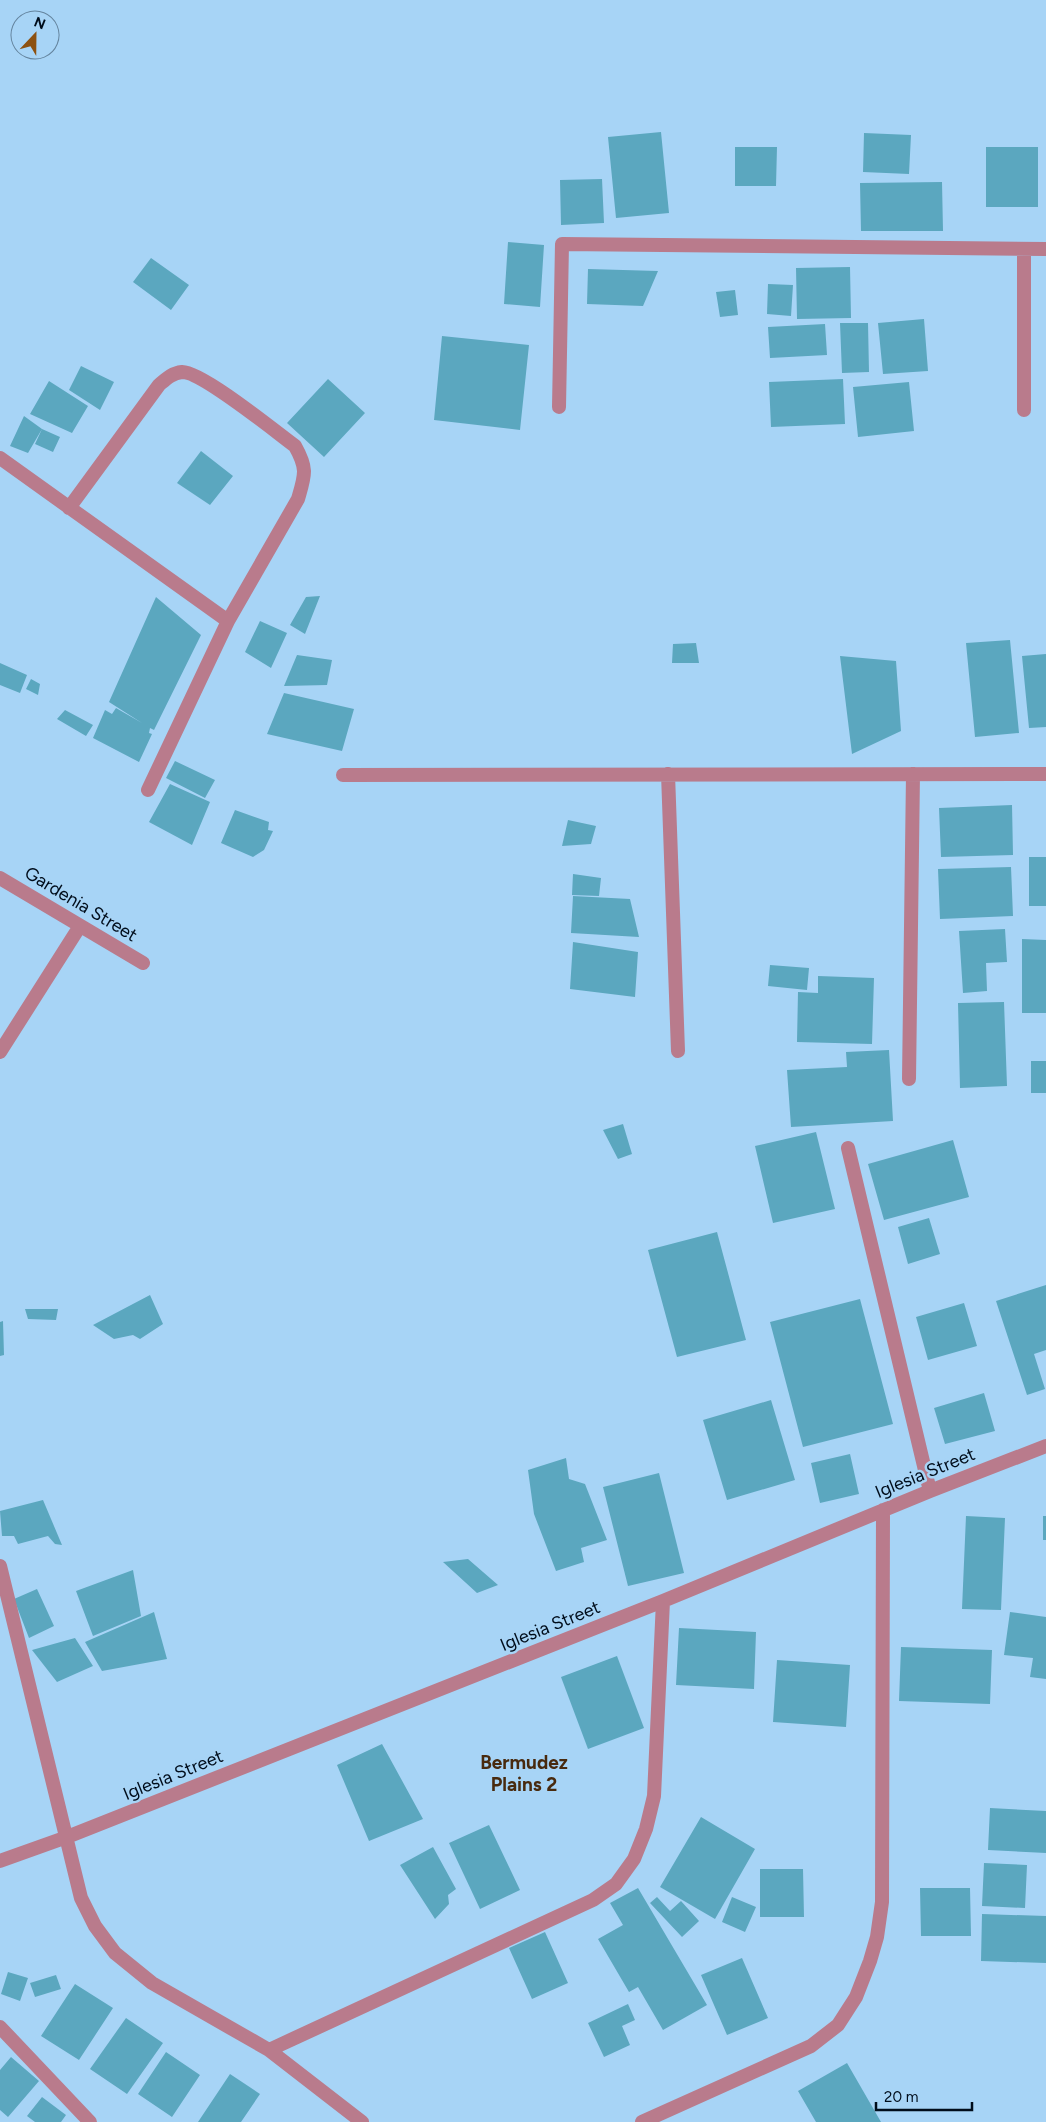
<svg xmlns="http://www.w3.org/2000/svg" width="1046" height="2122" font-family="Figtree,sans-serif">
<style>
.building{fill:#5ba7bf}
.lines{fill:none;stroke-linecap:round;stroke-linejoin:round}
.minor{stroke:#b97b8c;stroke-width:14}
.labels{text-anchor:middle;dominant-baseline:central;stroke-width:5;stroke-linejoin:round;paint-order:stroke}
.street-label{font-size:18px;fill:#000d1b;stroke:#a7d4f6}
.neighbourhood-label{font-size:19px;font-weight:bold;fill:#482a0e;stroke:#a7d4f6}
</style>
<rect width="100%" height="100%" fill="#a7d4f6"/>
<path class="building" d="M661,132L669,213L616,218L608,137Z
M864,133L911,135L909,174L863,172Z
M735,147H777L776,186H735Z
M986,147H1038V207H986Z
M602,179L604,223L561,225L560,180Z
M942,182L943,231H861L860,183Z
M508,242L544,245L540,307L504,304Z
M151,258L189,285L171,310L133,282Z
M850,267L851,318L797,319L796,268Z
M588,269L658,271L643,306L587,304Z
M768,284L793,285L791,316L767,314Z
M735,290L738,315L720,317L716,292Z
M924,319L928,371L883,374L878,323Z
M840,323H868L869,372L842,373Z
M825,324L827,355L770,358L768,327Z
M442,336L529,345L520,430L434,420Z
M81,366L114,382L100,410L69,390Z
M328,379L365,413L324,457L287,423Z
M843,379L845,424L771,427L769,382Z
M49,381L88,406L72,433L30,414Z
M909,382L914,431L858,437L853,387Z
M24,416L42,429L28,453L10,446Z
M42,429L60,437L53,452L35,444Z
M201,451L233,476L210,505L177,483Z
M320,596L305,634L290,625L306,597Z
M156,597L201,635L154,730L150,728L149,733L152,734L139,762L93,738L105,710L112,714L116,708L142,723L109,702Z
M260,621L287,633L271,668L245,652Z
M1010,640L1019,733L975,737L966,643Z
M696,643L699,663H672L673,644Z
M1046,654V727L1029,728L1022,656Z
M297,655L332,660L327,685L284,686Z
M840,656L896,661L901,731L852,754Z
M0,663L27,675L20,693L0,685Z
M31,679L40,684L38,695L26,689Z
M284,693L354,709L342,751L267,734Z
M65,710L93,725L86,736L57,719Z
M175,761L215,780L205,798L166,778Z
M170,784L210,802L192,845L149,822Z
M1012,805L1013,855L941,857L939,808Z
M235,810L269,822L268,830L273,831L264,850L253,857L221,843Z
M568,820L596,826L591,844L562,846Z
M1029,857H1046V906H1029Z
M1011,867L1013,916L940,919L938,869Z
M573,874L601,878L599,896L572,895Z
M573,896L630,899L639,937L571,933Z
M1005,929L1007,962L986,963L987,991L963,993L959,931Z
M1022,939L1046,940V1013H1022Z
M573,942L638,952L635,997L570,989Z
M770,965L809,968L807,990L768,986Z
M818,976L874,978L872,1044L797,1042L798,992L818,993Z
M1004,1002L1007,1086L960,1088L958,1003Z
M889,1050L893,1121L791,1127L787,1070L847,1067L846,1052Z
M1031,1061H1046V1093H1031Z
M623,1124L632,1154L618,1159L603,1130Z
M816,1132L835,1209L773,1223L755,1146Z
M953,1140L969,1197L884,1220L868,1164Z
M929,1218L940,1254L908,1264L898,1227Z
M717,1232L746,1340L677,1357L648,1250Z
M1046,1285V1350L1034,1354L1045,1389L1027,1395L996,1301Z
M150,1295L163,1324L140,1339L133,1335L114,1339L93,1325Z
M860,1299L893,1424L803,1447L770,1322Z
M964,1303L977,1346L928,1360L916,1317Z
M25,1309H58L56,1320L28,1319Z
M3,1321L4,1355L0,1356V1322Z
M984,1393L995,1431L945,1444L934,1408Z
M771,1400L795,1480L727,1500L703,1420Z
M850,1454L859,1494L820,1503L811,1463Z
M566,1458L569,1479L585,1484L607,1540L581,1548L584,1562L556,1571L534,1514L528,1470Z
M659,1473L684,1573L628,1586L603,1487Z
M43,1500L62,1545L55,1544L48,1536L18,1544L14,1536H2L0,1511Z
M966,1516L1005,1518L1001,1610L962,1609Z
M1043,1516H1046V1540H1043Z
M468,1559L498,1585L477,1593L443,1562Z
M133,1570L141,1616L93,1636L76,1591Z
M37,1589L54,1626L29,1638L14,1599Z
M154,1612L167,1659L102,1671L85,1642Z
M1010,1612L1046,1617V1679L1030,1677L1033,1658L1004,1655Z
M679,1628L756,1632L754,1689L676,1685Z
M75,1638L93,1666L57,1682L32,1650Z
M901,1647L992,1650L990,1704L899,1701Z
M617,1656L644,1728L588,1749L561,1677Z
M777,1660L850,1665L846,1727L773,1722Z
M382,1744L423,1819L369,1841L337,1765Z
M990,1808L1046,1811V1853L988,1850Z
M701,1817L755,1849L715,1919L660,1887Z
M489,1825L520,1890L480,1909L449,1843Z
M433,1847L456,1889L448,1895L449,1904L435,1919L400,1865Z
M984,1863L1027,1865L1025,1908L982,1906Z
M760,1869H803L804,1917H760Z
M638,1888L707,2005L663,2030L638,1987L629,1992L598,1939L623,1925L610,1903Z
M920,1888H970L971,1936H921Z
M657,1897L670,1911L681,1901L699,1921L682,1937L650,1903Z
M732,1897L756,1907L745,1932L722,1922Z
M982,1914L1046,1916V1963L981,1961Z
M545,1932L568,1983L532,1999L509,1948Z
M742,1958L768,2018L727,2035L701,1975Z
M8,1972L28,1978L20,2001L1,1994Z
M56,1975L61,1989L35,1997L30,1983Z
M75,1984L113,2008L79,2060L41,2036Z
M628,2004L635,2020L622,2026L630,2045L604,2057L588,2023Z
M126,2018L163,2043L127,2094L90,2069Z
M166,2052L200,2075L172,2117L138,2094Z
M11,2057L39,2081L8,2117L0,2110V2070Z
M847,2063L881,2122H816L798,2091Z
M230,2074L260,2094L241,2122H198Z
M42,2097L66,2115L61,2122H35L27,2116Z"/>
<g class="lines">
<path class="minor" d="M559,407L562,244L1046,249
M1024,410V249
M0,458L228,621
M69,508L159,385C166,379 172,373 182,372C201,371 276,432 295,446C308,469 305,475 298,499L228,621L148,790
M668,774L678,1051
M343,775L1046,774
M0,878L143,963
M0,1052L80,926
M909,1079L913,774
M848,1148L930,1491
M0,1566L81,1898L95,1926L115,1953L152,1983L269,2050L362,2122
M0,1861L67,1837L663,1601L930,1491L1046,1446
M0,2027L90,2122
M269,2050L593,1900L616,1884L634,1859L646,1829L654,1796L663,1601
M642,2122L811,2046L838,2025L856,1997L870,1961L877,1937L882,1902L883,1510"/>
</g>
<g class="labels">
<g class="street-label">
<text transform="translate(81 904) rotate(31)">Gardenia Street</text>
<text transform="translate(925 1473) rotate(-22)">Iglesia Street</text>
<text transform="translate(550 1626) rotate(-22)">Iglesia Street</text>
<text transform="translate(173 1775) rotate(-22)">Iglesia Street</text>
</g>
<g class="neighbourhood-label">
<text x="524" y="1762">Bermudez<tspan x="524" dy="22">Plains 2</tspan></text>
</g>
</g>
<g transform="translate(35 35) rotate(22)"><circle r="24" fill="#a7d4f6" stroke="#64849e"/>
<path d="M0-4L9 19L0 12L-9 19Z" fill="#8d5110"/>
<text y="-8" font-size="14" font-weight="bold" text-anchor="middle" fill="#000d1b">N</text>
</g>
<path d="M876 2102v8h96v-8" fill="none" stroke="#000d1b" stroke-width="2.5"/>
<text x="884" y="2102" font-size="15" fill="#000d1b" stroke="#a7d4f6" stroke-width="4" paint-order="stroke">20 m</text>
</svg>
